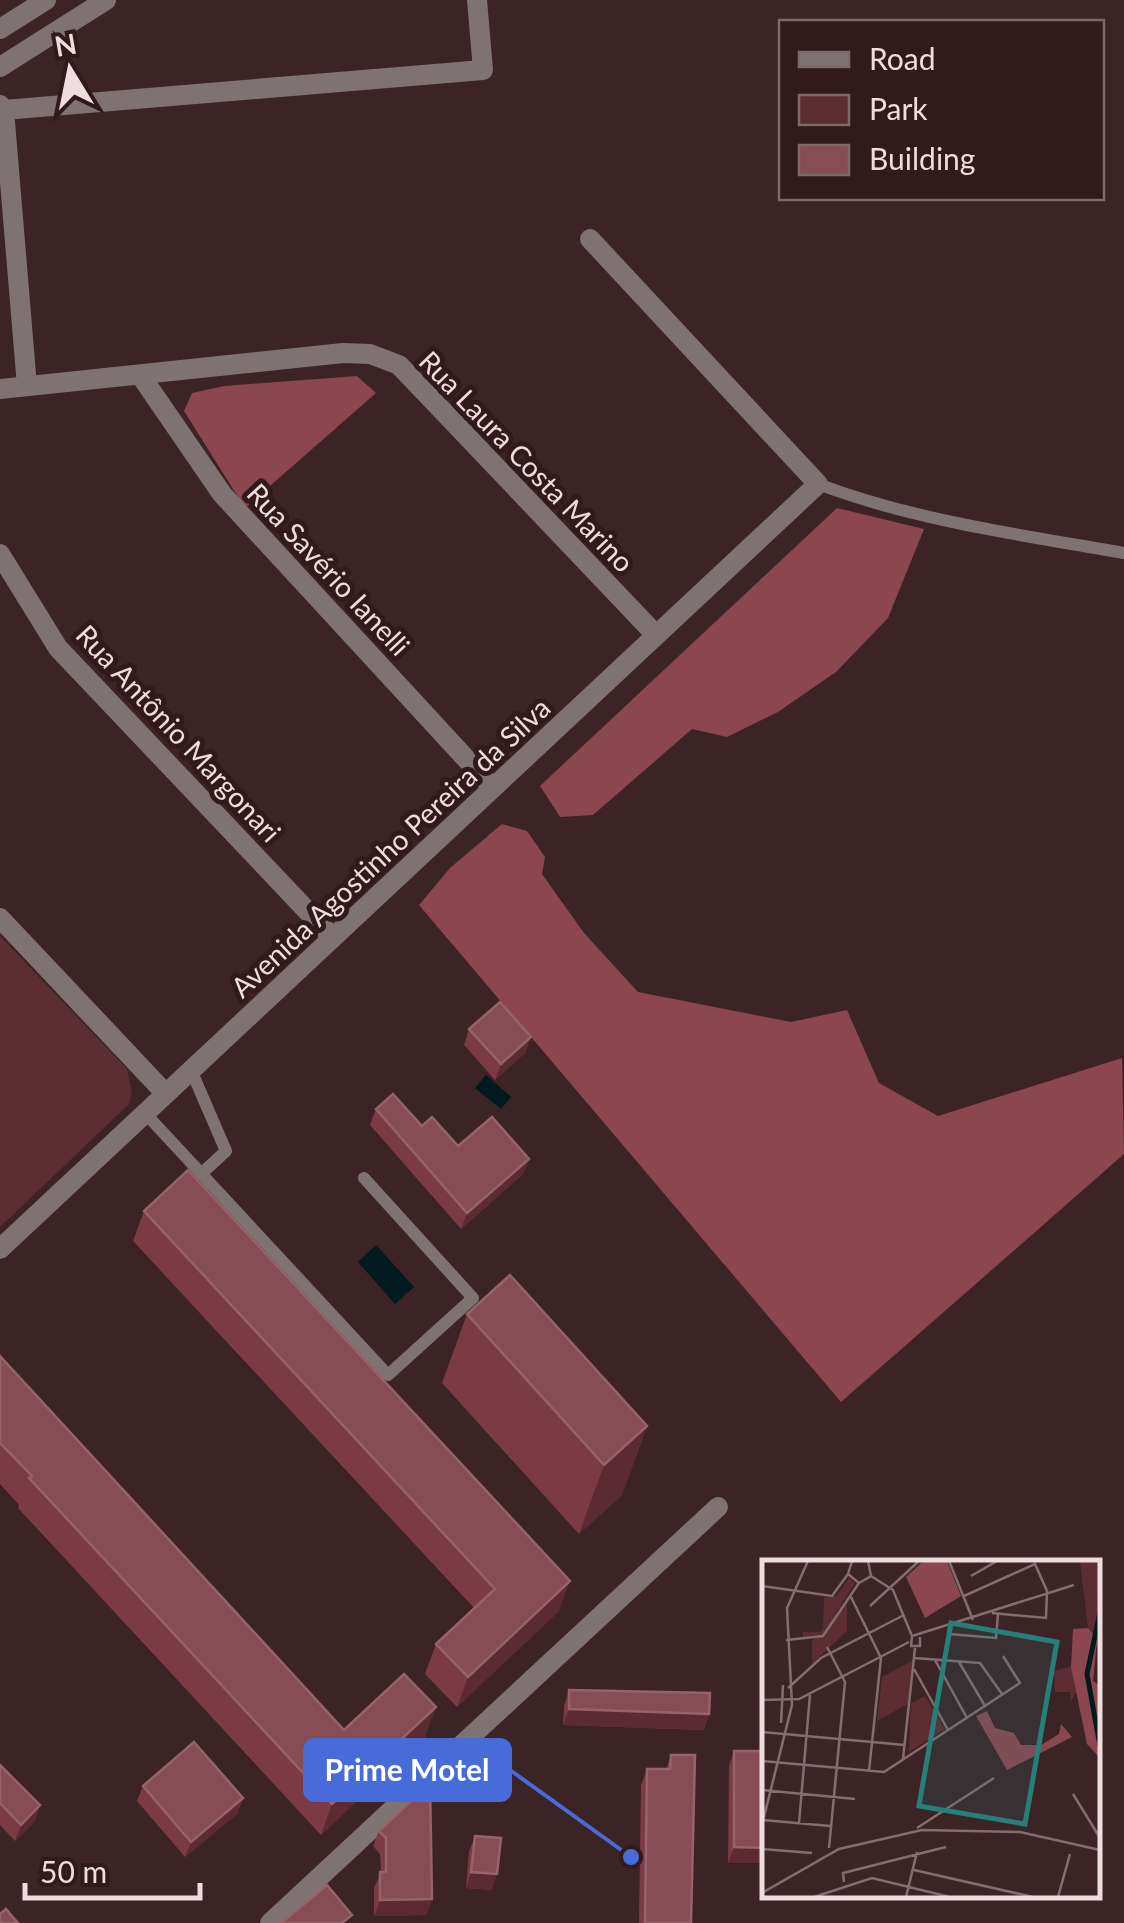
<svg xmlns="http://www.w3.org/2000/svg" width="1124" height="1923" font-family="Lato,sans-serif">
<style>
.green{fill:#5c2e34}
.forest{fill:#8c4650}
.water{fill:#001a1d}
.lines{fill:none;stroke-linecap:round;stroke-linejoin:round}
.service{stroke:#7f7273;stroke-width:12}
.minor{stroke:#7f7273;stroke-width:20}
.tertiary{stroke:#7f7273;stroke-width:20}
.wall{fill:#7b3b45}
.shaded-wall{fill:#5c2a32}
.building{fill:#874d56;stroke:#97636b;stroke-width:2.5}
.labels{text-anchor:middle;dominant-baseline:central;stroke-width:10;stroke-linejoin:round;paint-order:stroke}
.street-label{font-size:28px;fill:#eeddde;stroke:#311a1c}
.inset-river{fill:none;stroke:#001a1d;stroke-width:5}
.inset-road{fill:none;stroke:#836d70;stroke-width:2.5}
.view{fill:#258079;fill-opacity:0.15;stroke:#258079;stroke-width:5}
.inset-edge{fill:none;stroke:#eeddde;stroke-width:5}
.leader{fill:none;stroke:#476bd9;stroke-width:4}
.callout-dot{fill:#476bd9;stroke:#311a1c;stroke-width:4}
.callout{fill:#476bd9;stroke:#476bd9;stroke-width:4}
.callout-label{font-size:30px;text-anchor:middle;font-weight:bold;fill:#fff}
</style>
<rect width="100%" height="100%" fill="#3b2326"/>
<path class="green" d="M0,936L127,1069L132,1093L128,1105L0,1227Z"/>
<path class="forest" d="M357,376L376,393L245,508L184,411L192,393L224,386Z
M837,508L924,529L888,618L836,672L778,712L727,737L692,729L593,815L560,817L540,786Z
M502,824L527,831L545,857L542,874L584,933L638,992L791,1022L847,1010L879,1083L938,1116L1122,1058L1124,1154L841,1402L419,905L450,868Z"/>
<path class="water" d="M486,1075L511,1097L501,1109L475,1088Z
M376,1245L414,1287L395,1304L358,1262Z"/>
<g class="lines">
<path class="service" d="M818,484C916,521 1022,535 1124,553
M191,1070L226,1151L201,1174
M145,1113L388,1375L473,1298L364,1178"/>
<path class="minor" d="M0,105L4,110L27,386
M4,110L483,70L477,0
M141,376L222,494L493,788
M0,389L343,353L370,354L399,365L656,635
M0,554L58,648L333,938
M0,918L166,1094
M0,1249L818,484L590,239
M270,1923L718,1507"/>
<path class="tertiary" d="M0,29L46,0
M0,67L106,0"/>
</g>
<path class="wall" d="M469,1029L531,1037L525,1053L495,1080L464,1045Z
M376,1109L422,1126L458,1146L529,1159L523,1174L461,1229L370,1125Z
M144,1211L559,1611L457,1707L425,1674L436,1644L474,1608L133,1241Z
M467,1314L647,1426L622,1495L579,1534L442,1383Z
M0,1356L344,1730L425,1737L321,1835L18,1508L19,1505L0,1484Z
M569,1690L709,1714L704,1730L563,1725L564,1706Z
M734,1751H764V1863H728L729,1766Z
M671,1755L691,1923H639L641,1785L647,1769H666Z
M0,1765L40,1805L35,1821L15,1841L0,1825Z
M430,1783L432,1899L426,1915L374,1916V1888L381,1872L380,1854L373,1846L379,1831Z
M143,1786L243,1798L237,1814L185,1857L137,1801Z
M475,1836L492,1890L466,1888L469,1852Z"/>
<path class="shaded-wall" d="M531,1037L525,1053L495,1080L501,1064Z
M529,1159L523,1174L461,1229L467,1213Z
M647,1426L622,1495L579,1534L604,1465Z
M570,1581L559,1611L457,1707L468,1677Z
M436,1707L425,1737L321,1835L332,1804Z
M569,1709L709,1714L704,1730L563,1725Z
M243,1798L237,1814L185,1857L191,1842Z
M40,1805L35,1821L15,1841L21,1825Z
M734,1847L764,1848V1863H728Z
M471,1872L497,1874L492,1890L466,1888Z
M432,1899L426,1915L374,1916L380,1900Z"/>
<path class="building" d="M500,1002L531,1037L501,1064L469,1029Z
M393,1094L422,1126L432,1117L458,1146L492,1117L529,1159L467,1213L376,1109Z
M188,1170L570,1581L468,1677L436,1644L495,1589L144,1211Z
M510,1275L647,1426L604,1465L467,1314Z
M0,1356L344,1730L404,1674L436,1707L332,1804L29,1478L32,1476L0,1443Z
M569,1690L710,1693L709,1714L569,1709Z
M194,1742L243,1798L191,1842L143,1786Z
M734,1751H764V1848L734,1847Z
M671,1755H695L691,1923H645L647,1769H670Z
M0,1765L40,1805L21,1825L0,1803Z
M430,1783L432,1899L380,1900V1872H386V1838L379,1831Z
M475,1836L501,1838L497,1874L471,1872Z
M327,1885L352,1915L342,1923H281Z
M6,1909L18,1923H0V1914Z"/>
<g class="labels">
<g class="street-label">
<text transform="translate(527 461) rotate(46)">Rua Laura Costa Marino</text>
<text transform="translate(329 569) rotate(47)">Rua Savério Ianelli</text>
<text transform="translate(179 733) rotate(47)">Rua Antônio Margonari</text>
<text transform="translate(390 847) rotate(-43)">Avenida Agostinho Pereira da Silva</text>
</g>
</g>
<g transform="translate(762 1560)">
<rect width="338" height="338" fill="#3b2326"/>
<path d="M318,1H337L334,78L326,68ZM87,18L93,23L63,71L60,74L41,77V72H61L62,37L75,36ZM85,42V71L50,104V81ZM150,101L146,144L115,161L120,117ZM311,106L314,133L309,141L308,132H293L292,111ZM163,136L183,169L147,192L149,143Z" fill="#5c2e34"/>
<path d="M161,1H185L199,36L163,58L144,17ZM337,61L331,121L337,125V197L325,184L309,107L311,69L326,68L332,75ZM225,151L233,168L252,173L259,185H279L297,174L299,164L310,177L245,210L214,156Z" fill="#8c4650"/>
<path class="inset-river" d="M338,52L325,114L338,186"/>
<path class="inset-road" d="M90,1L86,14L97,23L109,16L106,1M187,1L211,60M109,16L131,30L150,76M209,16L235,1M0,26L70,36L86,14M88,35L119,98L107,211M202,36L273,4L285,31L284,58L230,53M108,46L157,1M187,74L234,78L236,54M158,77V86H149L150,76L312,25M24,80L61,76L97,23M65,87L83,122L67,288M152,98L218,103L240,134M173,100L205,158M197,102L223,146M152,109L186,170M26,128L59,98L142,55M0,140L37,139L147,82M19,163L21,125M0,172L143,185M141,199L153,88M0,201L122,212L258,123L241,96M0,230L93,239M311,234L338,278M1,260L68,266M37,263L48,135M0,265L30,145L25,48L46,1M155,268L232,218M0,289L50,293M152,310L271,337M82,322L81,313L184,287M0,333L77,289L160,270L258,272L338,290M52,337L110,318L188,337M144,337L155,292M296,337L308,294"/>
<path class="view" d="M189,63L295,82L263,264L157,246Z"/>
<rect width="338" height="338" class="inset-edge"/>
</g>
<path class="leader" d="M631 1857L510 1770"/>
<circle class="callout-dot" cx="631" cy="1857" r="10"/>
<rect class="callout" x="305" y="1740" width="205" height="60" rx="10"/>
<g class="callout-label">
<text x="407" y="1781">Prime Motel</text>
</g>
<rect x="779" y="20" width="325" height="180" fill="#311a1c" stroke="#7d686a" stroke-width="2.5"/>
<rect x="799" y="52" width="50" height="15" fill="#7f7273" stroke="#7d686a" stroke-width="2.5"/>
<text x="869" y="70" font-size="30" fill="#eeddde">Road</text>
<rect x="799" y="95" width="50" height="30" fill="#5c2e34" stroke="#7d686a" stroke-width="2.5"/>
<text x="869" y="120" font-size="30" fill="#eeddde">Park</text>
<rect x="799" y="145" width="50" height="30" fill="#874d56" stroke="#7d686a" stroke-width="2.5"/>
<text x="869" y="170" font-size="30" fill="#eeddde">Building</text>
<g transform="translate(70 70) rotate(350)" stroke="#311a1c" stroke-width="8" paint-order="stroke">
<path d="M0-8L18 38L0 25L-18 38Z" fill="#eeddde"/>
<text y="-15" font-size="28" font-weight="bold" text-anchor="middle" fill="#eeddde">N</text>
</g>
<path d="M25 1883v15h175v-15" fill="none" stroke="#eeddde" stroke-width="5"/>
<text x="40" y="1883" font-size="30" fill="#eeddde" stroke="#311a1c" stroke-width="8" paint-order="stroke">50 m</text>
</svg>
